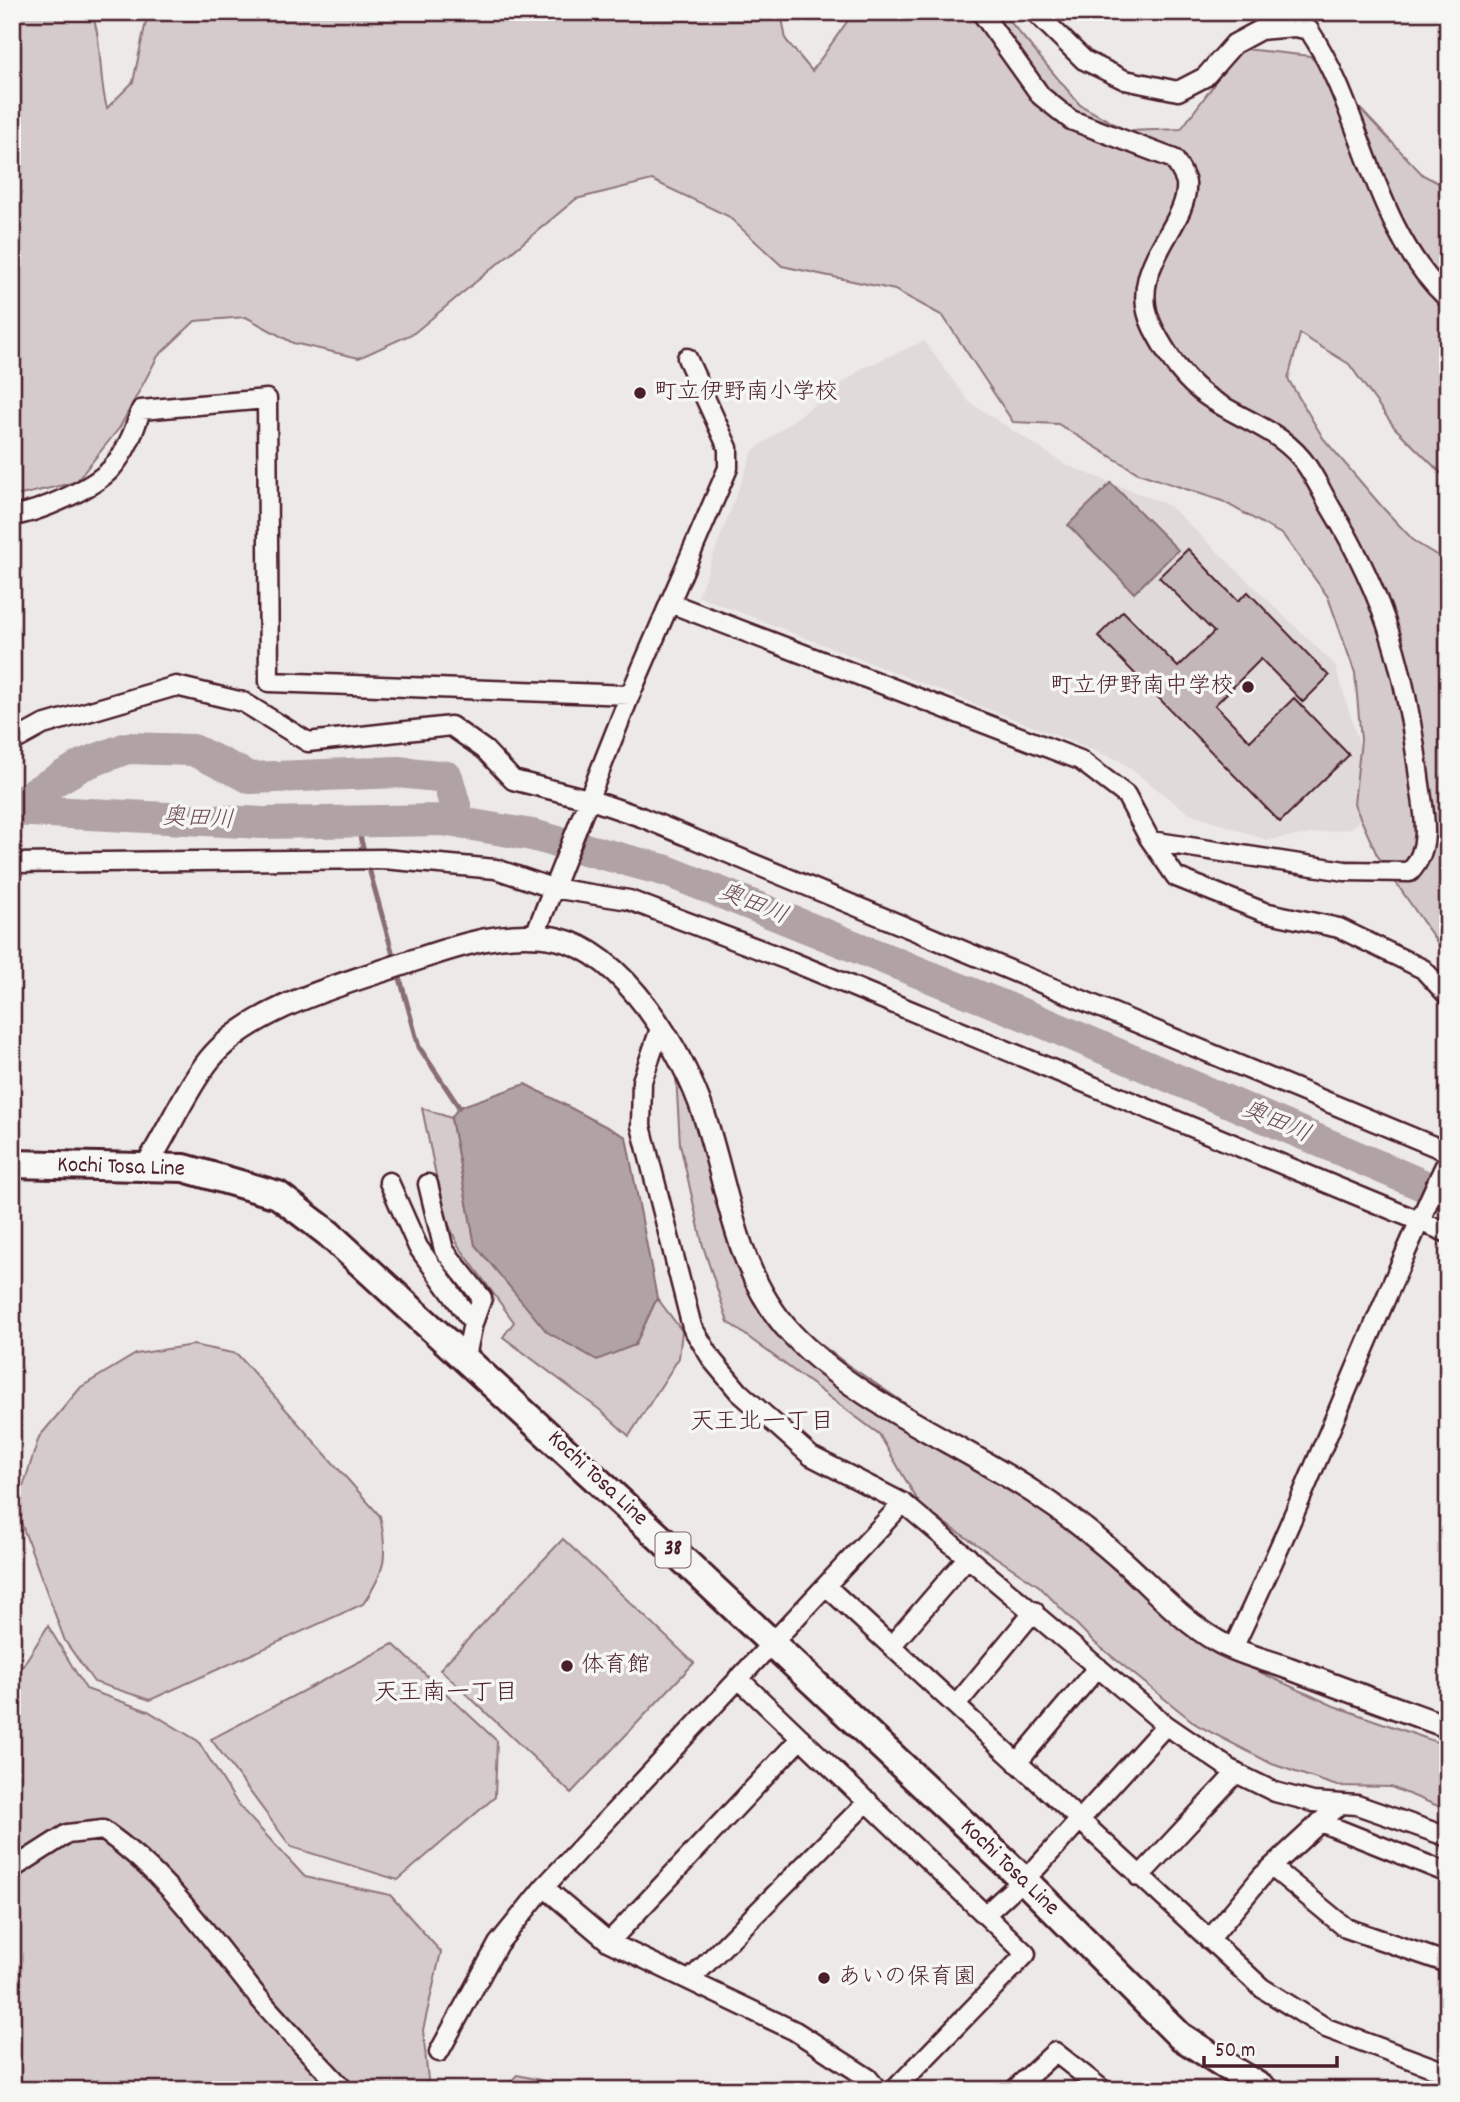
<svg xmlns="http://www.w3.org/2000/svg" width="1460" height="2102" font-family="Dekko,'Klee One',sans-serif">
<style>
.built{fill:#e0dad8}
.green{fill:#d4cbca;stroke:#8f757a;stroke-width:2}
.water{fill:#b1a2a3;stroke:#886e73;stroke-width:2}
.lines{fill:none;stroke-linecap:round;stroke-linejoin:round}
.stream{stroke:#886e73;stroke-width:5}
.river{stroke:#b1a2a3;stroke-width:32}
.building{fill:#c4b7b7;stroke:#4a1f2b;stroke-width:2}
.minor-casing{stroke:#4a1f2b;stroke-width:23}
.tertiary-casing{stroke:#4a1f2b;stroke-width:26}
.primary-casing{stroke:#4a1f2b;stroke-width:32}
.minor{stroke:#f6f6f2;stroke-width:18}
.tertiary{stroke:#f6f6f2;stroke-width:21}
.primary{stroke:#f6f6f2;stroke-width:26}
.poi-dot{fill:#4a1f2b;stroke:#f6f6f2;stroke-width:2.5}
.labels{text-anchor:middle;dominant-baseline:central;stroke-width:7;stroke-linejoin:round;paint-order:stroke}
.shield{fill:#f6f6f2;stroke:#7e6067;stroke-width:2}
.shield-label{font-size:21px;font-weight:bold;fill:#4a1f2b}
.poi-label{font-size:23px;fill:#4a1f2b;stroke:#f6f6f2;text-anchor:start}
.street-label{font-size:23px;fill:#4a1f2b;stroke:#f6f6f2}
.water-label{font-size:24px;font-style:italic;fill:#6e4d55;stroke:#f6f6f2}
.neighbourhood-label{font-size:24px;fill:#4a1f2b;stroke:#f6f6f2}
</style>
<rect width="100%" height="100%" fill="#ece9e6"/>
<filter id="ink" filterUnits="userSpaceOnUse"><feTurbulence type="fractalNoise" baseFrequency=".0143" numOctaves="2"/><feDisplacementMap in="SourceGraphic" scale="14" xChannelSelector="R" yChannelSelector="G"/><feConvolveMatrix kernelMatrix="1 2 1 2 8 2 1 2 1" color-interpolation-filters="sRGB"/></filter>
<g filter="url(#ink)">
<path class="built" d="M924,341L969,402L1066,465L1170,506L1335,665L1376,800L1352,828L1267,840L1187,812L1119,760L698,596L753,451L863,368Z"/>
<path class="green" d="M12,12H91C103,39 98,78 107,108L133,82L148,12H781L786,40L812,71L854,12H1002L1080,105L1127,131L1181,129L1213,86L1226,47L1310,56L1423,175L1448,188V480L1395,428L1349,364L1300,334L1288,379L1323,438L1383,508L1415,542L1448,562V958L1377,855L1354,804L1361,740L1355,673L1328,597L1283,535L1222,501L1138,473L1058,424L1013,422L943,316L895,290L782,266L728,216L652,180L576,199L414,333L359,358L293,343L246,317L195,321L158,356L120,427L76,482L12,497Z
M674,1041L763,1300L848,1365L1026,1485L1158,1586L1242,1664L1334,1706L1448,1746V1810L1391,1787L1337,1786L1272,1764L1197,1725L1094,1642L1039,1586L922,1508L879,1434L728,1322L703,1246L680,1144Z
M422,1108L451,1118L475,1245L635,1345L657,1298L682,1331L679,1358L629,1436L600,1410L503,1337L514,1322L458,1245L444,1214Z
M193,1345L237,1354L380,1516C388,1555 386,1571 363,1604L150,1700L94,1682L65,1641L16,1509L39,1437L81,1387L136,1354Z
M563,1539L694,1663L571,1793L440,1669Z
M48,1626L86,1689L148,1711L198,1741L239,1806L305,1877L390,1895L441,1952L423,2030L429,2090H12V1683Z
M393,1644L497,1741L495,1797L398,1880L291,1847L211,1739Z
M517,2075L577,2088V2090H502Z"/>
<path class="water" d="M1111,483L1178,550L1134,593L1068,525Z
M525,1084L626,1137L657,1298L635,1345L597,1360L547,1332L475,1245L451,1118L459,1107Z"/>
<g class="lines">
<path class="stream" d="M356,822L395,962
M398,971L419,1047L459,1107"/>
<path class="river" d="M12,806L82,765L127,748L193,750L251,778L398,772L447,777L460,823
M12,810L263,823L443,820L532,835L667,871L1047,1024L1448,1196"/>
</g>
<path class="building" d="M1188,549L1238,601L1248,592L1329,676L1303,702L1261,659L1215,705L1250,741L1294,698L1349,755L1280,822L1098,636L1123,611L1178,667L1214,632L1159,577Z"/>
<g class="lines">
<g class="minor-casing">
<path id="minor" d="M981,12L1041,96L1071,120L1174,159C1178,166 1185,176 1186,183C1190,226 1123,268 1153,328C1165,351 1179,374 1200,391C1232,417 1273,425 1301,458C1313,472 1321,491 1331,508C1386,598 1406,672 1419,777C1423,810 1434,846 1410,872L1345,871L1151,841
M1035,12L1084,60L1125,80L1178,91L1205,77L1234,44L1260,30L1295,27L1309,30C1364,113 1372,228 1448,299
M12,516C39,512 92,489 111,469C126,452 134,432 141,410L267,399L269,682L630,695
M670,603L1080,760L1126,795L1149,838L1176,877L1264,912L1339,928L1423,969L1448,996
M12,742L43,725L176,686L243,702L308,742L451,726L485,750L513,780L588,799L641,817L1448,1152
M12,863L383,859L496,869L552,888L629,900L793,962L1448,1233
M534,937L630,695L728,468V448L687,358
M661,1026L642,1081L641,1126L692,1327L713,1361L739,1392L811,1456L903,1503L1166,1725L1236,1773L1275,1792L1313,1802L1357,1805L1448,1837
M389,1182L418,1247L473,1323L466,1357
M428,1184L444,1250L482,1298L473,1323
M826,1586L1262,1988L1326,2028L1448,2073
M892,1645L968,1557
M1233,1648C1310,1488 1372,1320 1448,1159
M738,1678L1026,1954L894,2090
M957,1704L1034,1611
M1017,1763L1098,1667
M1320,1822L1448,1873
M1272,1867L1346,1928L1448,1963
M12,1869L67,1834L103,1830C167,1875 205,1931 253,1991C281,2025 314,2057 344,2090
M1139,1877L1236,1773
M544,1887L609,1942L795,2031L868,2078L878,2090
M987,1913L1038,1866L1166,1725
M1209,1940L1262,1876L1340,1804
M609,1942L801,1738
M690,1980L868,1801
M439,2052L498,1944L544,1887L903,1503
M1014,2090L1055,2052L1103,2090"/>
</g>
<g class="tertiary-casing">
<path id="tertiary" d="M146,1166C168,1132 184,1092 209,1060C252,1006 349,983 412,961C459,945 508,928 558,939C625,954 684,1054 704,1115C729,1189 735,1273 791,1333C857,1403 954,1440 1033,1492C1064,1512 1096,1537 1124,1562C1153,1588 1182,1621 1217,1641C1239,1654 1267,1660 1291,1669C1343,1689 1396,1708 1448,1727"/>
</g>
<g class="primary-casing">
<path id="primary" d="M12,1164L184,1168L278,1195L328,1233L659,1537L1025,1881L1180,2036L1264,2090"/>
</g>
<use href="#minor" class="minor"/>
<use href="#tertiary" class="tertiary"/>
<use href="#primary" class="primary"/>
</g>
</g>
<g class="poi-dot">
<circle cx="640" cy="393" r="7"/>
<circle cx="1248" cy="687" r="7"/>
<circle cx="567" cy="1666" r="7"/>
<circle cx="824" cy="1978" r="7"/>
</g>
<g class="labels">
<rect class="shield" x="655.5" y="1532.5" width="35" height="35" rx="5"/>
<g class="shield-label">
<text x="673" y="1550">38</text>
</g>
<g class="poi-label">
<text x="654" y="393">町立伊野南小学校</text>
<text x="1234" y="687" text-anchor="end">町立伊野南中学校</text>
<text x="581" y="1666">体育館</text>
<text x="838" y="1978">あいの保育園</text>
</g>
<g class="street-label">
<text transform="translate(121 1168) rotate(2)">Kochi Tosa Line</text>
<text transform="translate(597 1479) rotate(43)">Kochi Tosa Line</text>
<text transform="translate(1009 1868) rotate(44)">Kochi Tosa Line</text>
</g>
<g class="water-label">
<text transform="translate(198 820) rotate(3)">奥田川</text>
<text transform="translate(753 905) rotate(22)">奥田川</text>
<text transform="translate(1276 1123) rotate(23)">奥田川</text>
</g>
<g class="neighbourhood-label">
<text x="762" y="1423">天王北一丁目</text>
<text x="446" y="1694">天王南一丁目</text>
</g>
</g>
<rect width="1460" height="2102" fill="none" stroke="#f6f6f2" stroke-width="42"/>
<rect x="21" y="21" width="1418" height="2060" fill="none" stroke="#4a1f2b" stroke-width="2.5" filter="url(#ink)"/>
<path d="M1204 2056v10h133v-10" fill="none" stroke="#4a1f2b" stroke-width="3.5"/>
<text x="1215" y="2056" font-size="21" fill="#4a1f2b" stroke="#f6f6f2" stroke-width="5" paint-order="stroke">50 m</text>
</svg>
